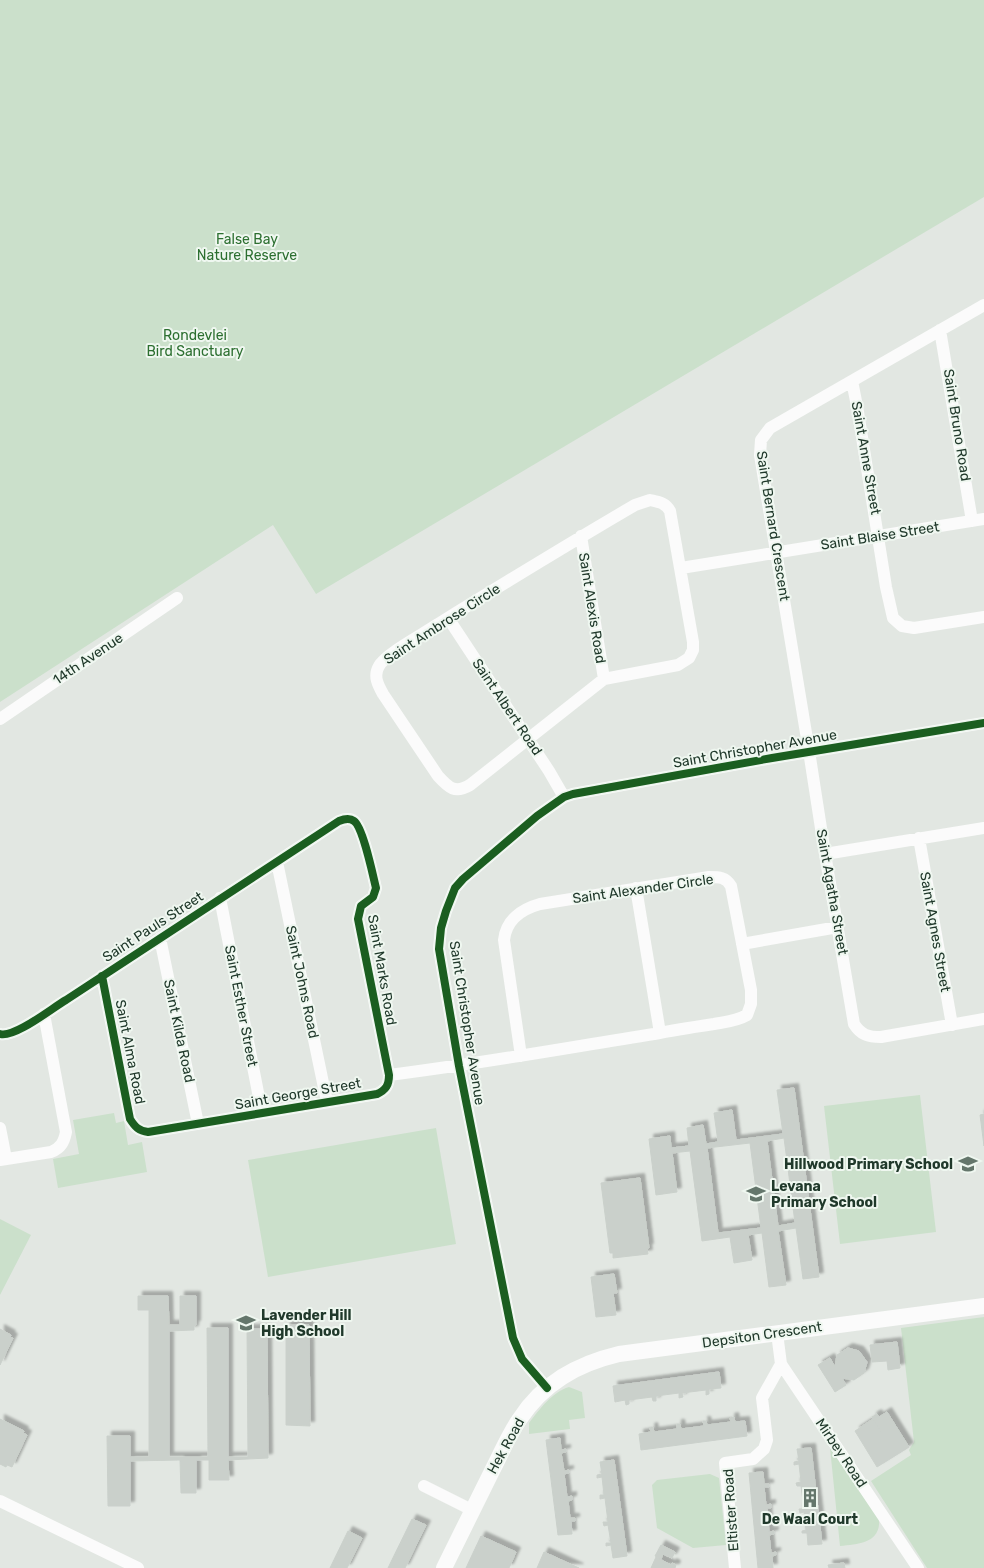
<svg xmlns="http://www.w3.org/2000/svg" width="984" height="1568" font-family="Rubik,sans-serif">
<style>
.green{fill:#cbe0cb}
.building{fill:#cad0cb;stroke:#cad0cb;fill-rule:evenodd;filter:url(#shadow)}
.lines{fill:none;stroke-linecap:round;stroke-linejoin:round}
.minor{stroke:#fbfbfb;stroke-width:12}
.tertiary{stroke:#fbfbfb;stroke-width:16}
.cycleway-casing{stroke:#eff7f0;stroke-width:11}
.cycleway{stroke:#1b5e20;stroke-width:8}
.labels{text-anchor:middle;dominant-baseline:central;stroke-width:4;stroke-linejoin:round;paint-order:stroke}
.park-label{font-size:14px;fill:#2c6f30;stroke:#eff7f0}
.street-label{font-size:14px;fill:#20392b;stroke:#eff7f0}
.poi-label{font-size:14px;font-weight:bold;fill:#20392b;stroke:#eff7f0;text-anchor:start}
</style>
<defs>
<filter id="shadow"><feDropShadow dx="4.5" dy="-4.5" stdDeviation="1" flood-color="#0004"/></filter>
</defs>
<rect width="100%" height="100%" fill="#e2e7e2"/>
<path class="green" d="M0,0H984V197L316,594L273,525L0,702Z
M920,1095L936,1232L840,1244L824,1106Z
M114,1113L116,1123L124,1121L128,1145L142,1142L147,1172L58,1188L53,1159L79,1154L73,1120Z
M436,1128L456,1244L268,1277L248,1160Z
M0,1219L31,1235L0,1295Z
M984,1317V1568H927L871,1481L911,1455L909,1450L914,1442L901,1328Z
M569,1387L582,1392L585,1418L569,1420L570,1429L529,1434V1423C539,1410 552,1392 569,1387Z
M830,1448L879,1519C881,1543 859,1544 840,1546Z
M710,1474L719,1478L726,1545L693,1548L657,1528L652,1485L657,1480Z"/>
<path class="building" d="M794,1088L819,1277L803,1279L796,1228L778,1231L786,1285L769,1287L762,1233L748,1235L752,1260L734,1263L730,1237L702,1241L690,1151L672,1153L677,1192L656,1195L649,1139L670,1136L671,1148L689,1146L687,1128L703,1125L706,1144L718,1142L714,1113L732,1110L736,1140L783,1134L777,1090ZM784,1138L795,1223L778,1226L767,1141ZM750,1143L761,1228L718,1233L707,1148Z
M984,1114V1146L980,1115Z
M640,1178L649,1248H647L648,1254L613,1258V1253H610L601,1183Z
M614,1274L617,1293H613L616,1315L596,1317L591,1277Z
M138,1296H168L169,1325H180V1296H196V1325H194V1330L169,1331V1457H208L207,1328H228V1457H248L247,1329H267L268,1458L228,1460L229,1480H209V1460H196V1493H181L180,1460L130,1461V1506H108L107,1436H130V1457H149V1310H138Z
M288,1325H309L310,1426L286,1425V1326Z
M0,1329L11,1335L10,1337L13,1338L0,1365Z
M897,1342L900,1368L888,1370L887,1361L872,1362L870,1345Z
M848,1348L859,1351L867,1362L864,1373L854,1380L842,1378L846,1385L835,1392L818,1365L830,1358L835,1367L837,1355Z
M719,1372L721,1388L709,1389V1394L706,1395V1390L682,1393L683,1397L679,1398V1393L656,1396V1401H653L652,1397L629,1400V1404L626,1405L625,1400L615,1402L613,1386Z
M887,1412L909,1447L906,1449L893,1429L883,1435L872,1417L877,1414L879,1417Z
M734,1417L735,1422L745,1421L747,1436L641,1450L639,1434L651,1432L650,1428L653,1427L654,1432L677,1429V1424H680L681,1429L704,1426L703,1421H706L707,1425L731,1422L730,1418Z
M0,1419L24,1431L23,1433L27,1435L12,1467L7,1465L6,1467L0,1464Z
M873,1419L883,1435L893,1429L906,1449L877,1467L855,1431Z
M560,1438L561,1450L566,1449V1452L561,1453L564,1471L569,1470V1473L564,1474L567,1497L572,1496V1500L568,1501L570,1518H575V1521H571L572,1534L558,1535L546,1440Z
M811,1448L822,1544L808,1545L807,1533H802V1531L806,1530L804,1512L800,1513L799,1509H804L801,1486H797L796,1483L801,1482L799,1464L794,1465V1462L799,1461L797,1449Z
M614,1460L627,1556L613,1558L611,1545L606,1546V1543H611L608,1525L604,1526L603,1522H608L605,1498L600,1499V1495H604L602,1477L597,1478V1475L602,1474L600,1462Z
M763,1472L764,1484H769V1487H764L766,1505L771,1504V1508H767L769,1532L774,1531V1534L769,1535L771,1553L776,1552V1555L772,1556L773,1568H758L749,1473Z
M412,1519L426,1525L405,1568H388Z
M348,1531L362,1538L347,1568H330Z
M481,1536L516,1552L509,1568H466Z
M661,1545L675,1552L672,1558L663,1554L661,1559L655,1556Z
M544,1552L579,1568H537Z
M656,1557L671,1565L672,1563L676,1565L675,1568H651Z
M844,1563L845,1568H829L828,1565Z"/>
<g class="lines">
<path class="minor" d="M984,305L770,428L761,440L760,455L809,751L825,854L854,1024C861,1035 868,1037 881,1037L984,1019
M940,330L972,521
M852,381L857,406L886,587L893,618L902,626L914,628L984,617
M650,500C659,502 666,503 670,511L693,642V650L689,658L678,665L604,679L470,785C455,794 449,788 438,776L383,694C378,685 373,676 379,666C385,654 425,633 438,624C503,584 568,544 635,505Z
M581,536L604,679
M681,568L984,519
M448,618L549,771L564,797
M0,719L177,598
M919,838L952,1025
M825,854L984,828
M277,862L327,1102
M636,888L660,1033
M220,898L262,1113
M160,938L198,1124
M742,944L838,927
M0,1034C15,1038 52,1008 66,1000C157,940 248,880 339,821C344,819 350,818 354,821C363,827 373,876 376,888L373,897L361,906L358,919L389,1075C389,1085 386,1090 377,1094L148,1132C139,1131 135,1127 130,1119L102,976
M389,1075C478,1064 566,1048 654,1034C674,1030 694,1027 714,1024C725,1022 737,1021 747,1015L751,1004V990L731,886C726,877 719,877 709,877L540,904C522,909 506,920 504,940L521,1056
M0,1128L6,1159
M0,1160L51,1152C61,1148 64,1142 66,1132L44,1014
M777,1333L781,1364L918,1568
M547,1388L522,1359L513,1338L459,1066L439,949L441,928L446,911L455,888L463,879L537,816L564,797L573,794L772,758L984,723
M424,1486L472,1510
M0,1501L138,1568
M735,1568L725,1463L753,1459L764,1449L767,1440L762,1398L781,1364"/>
<path class="tertiary" d="M444,1568C460,1536 476,1503 492,1471C501,1454 508,1436 519,1420C543,1383 577,1364 619,1354L984,1306"/>
<g class="cycleway-casing">
<path id="cycleway" d="M0,1034C15,1038 52,1008 66,1000C157,940 248,880 339,821C344,819 350,818 354,821C363,827 373,876 376,888L373,897L361,906L358,919L389,1075C389,1085 386,1090 377,1094L148,1132C139,1131 135,1127 130,1119L102,976
M547,1388L522,1359L513,1338L459,1066L439,949L441,928L446,911L455,888L463,879L537,816L564,797L573,794L772,758L984,723"/>
</g>
<use href="#cycleway" class="cycleway"/>
</g>
<defs>
<g id="school-bare" transform="scale(1.5)"><path d="M0-5L7-2L0 1L-7-2ZM-4 1L0 2.5L4 1V4Q0 6-4 4Z" fill="#64766b" stroke="#eff7f0" stroke-width="2.5" paint-order="stroke"/></g>
<g id="building-bare" transform="scale(1.5)"><path d="M-4-6H4V6H1V3H-1V6H-4ZM-2.5-4.3h1.7v1.8h-1.7ZM.8-4.3h1.7v1.8H.8ZM-2.5-1h1.7V.8h-1.7ZM.8-1h1.7V.8H.8Z" fill="#64766b" stroke="#eff7f0" stroke-width="2.5" paint-order="stroke"/></g>
</defs>
<g fill-rule="evenodd">
<use href="#school-bare" x="968" y="1164"/>
<use href="#school-bare" x="756" y="1194"/>
<use href="#school-bare" x="246" y="1323"/>
<use href="#building-bare" x="810" y="1498"/>
</g>
<g class="labels">
<g class="park-label">
<text x="247" y="239">False Bay<tspan x="247" dy="16">Nature Reserve</tspan></text>
<text x="195" y="335">Rondevlei<tspan x="195" dy="16">Bird Sanctuary</tspan></text>
</g>
<g class="street-label">
<text transform="translate(957 425) rotate(81)">Saint Bruno Road</text>
<text transform="translate(866 458) rotate(80)">Saint Anne Street</text>
<text transform="translate(773 526) rotate(81)">Saint Bernard Crescent</text>
<text transform="translate(880 536) rotate(-9)">Saint Blaise Street</text>
<text transform="translate(592 608) rotate(81)">Saint Alexis Road</text>
<text transform="translate(442 624) rotate(-33)">Saint Ambrose Circle</text>
<text transform="translate(88 659) rotate(-34)">14th Avenue</text>
<text transform="translate(507 707) rotate(56)">Saint Albert Road</text>
<text transform="translate(755 749) rotate(-10)">Saint Christopher Avenue</text>
<text transform="translate(643 889) rotate(-8)">Saint Alexander Circle</text>
<text transform="translate(832 892) rotate(80)">Saint Agatha Street</text>
<text transform="translate(153 927) rotate(-33)">Saint Pauls Street</text>
<text transform="translate(935 932) rotate(80)">Saint Agnes Street</text>
<text transform="translate(382 970) rotate(80)">Saint Marks Road</text>
<text transform="translate(302 982) rotate(78)">Saint Johns Road</text>
<text transform="translate(241 1006) rotate(79)">Saint Esther Street</text>
<text transform="translate(467 1023) rotate(81)">Saint Christopher Avenue</text>
<text transform="translate(179 1031) rotate(78)">Saint Kilda Road</text>
<text transform="translate(130 1052) rotate(79)">Saint Alma Road</text>
<text transform="translate(298 1094) rotate(-10)">Saint George Street</text>
<text transform="translate(762 1335) rotate(-8)">Depsiton Crescent</text>
<text transform="translate(506 1446) rotate(-61)">Hek Road</text>
<text transform="translate(841 1453) rotate(56)">Mirbey Road</text>
<text transform="translate(731 1510) rotate(-94)">Eltister Road</text>
</g>
<g class="poi-label">
<text x="953" y="1164" text-anchor="end">Hillwood Primary School</text>
<text x="771" y="1186">Levana<tspan x="771" dy="16">Primary School</tspan></text>
<text x="261" y="1315">Lavender Hill<tspan x="261" dy="16">High School</tspan></text>
<text x="810" y="1519" text-anchor="middle">De Waal Court</text>
</g>
</g>
</svg>
